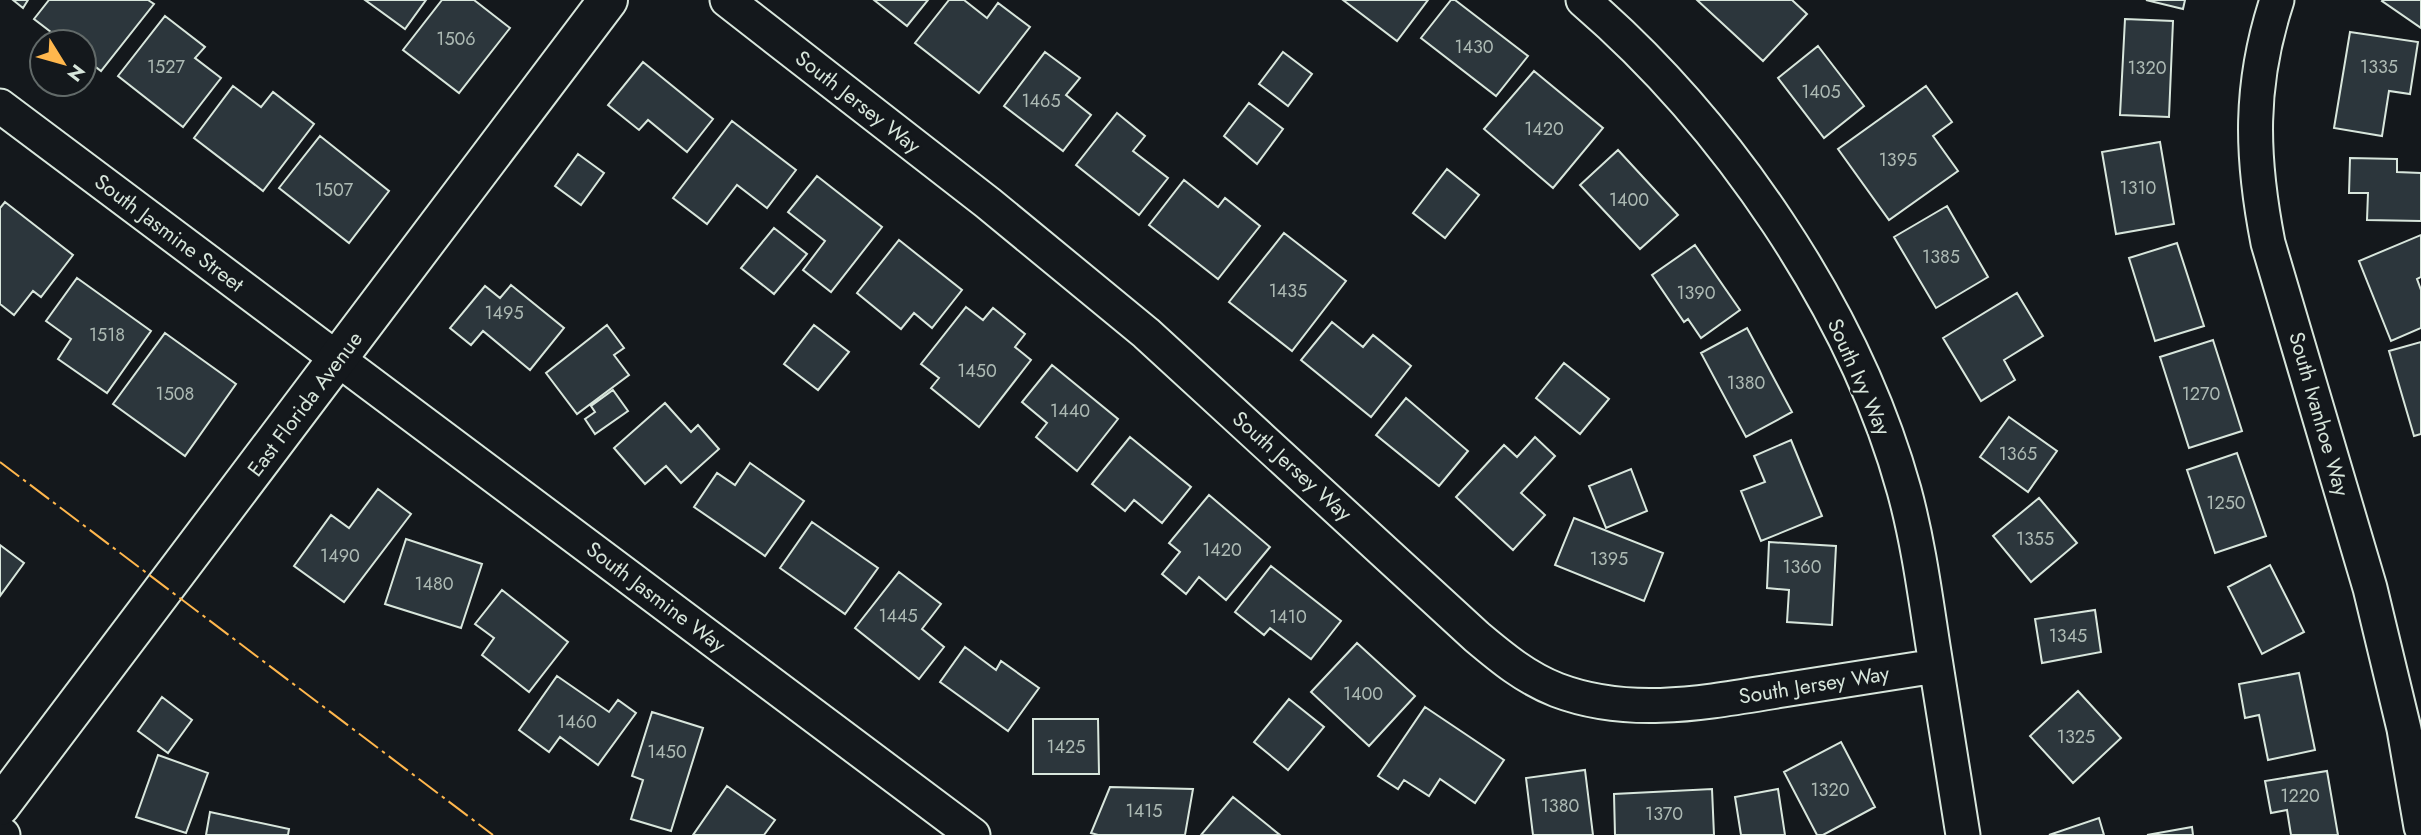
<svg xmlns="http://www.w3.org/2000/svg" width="2421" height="835" font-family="Jost,sans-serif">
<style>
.building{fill:#2c363c;stroke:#d8e6dc;stroke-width:2}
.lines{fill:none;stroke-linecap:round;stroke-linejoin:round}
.street-casing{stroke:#d8e6dc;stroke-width:37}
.secondary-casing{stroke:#d8e6dc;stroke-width:42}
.street{stroke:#14181c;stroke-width:33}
.secondary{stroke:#14181c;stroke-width:38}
.power{stroke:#ffb74d;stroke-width:2;stroke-dasharray:24 5 3.5 5;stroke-linecap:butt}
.labels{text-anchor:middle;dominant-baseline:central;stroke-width:5;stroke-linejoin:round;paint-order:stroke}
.number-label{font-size:18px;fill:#adbab4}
.street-label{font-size:21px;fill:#d8e6dc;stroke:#14181c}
</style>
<rect width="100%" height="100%" fill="#14181c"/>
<path class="building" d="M13,0H28L23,8Z
M49,0H148L154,4L101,71L84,58V42H64L34,19Z
M365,0H426L405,29Z
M442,0H474L510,28L459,93L403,50Z
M874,0H928L907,26Z
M949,0H964L987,18L998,3L1030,27L979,93L915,43Z
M1343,0H1428L1397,41Z
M1451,0H1455L1528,56L1496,96L1421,38Z
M1697,0H1792L1807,14L1763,61Z
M2146,0H2185L2183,9Z
M2383,0H2421V28L2382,1Z
M165,16L205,47L195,58L221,78L183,127L118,76Z
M2125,19L2173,21L2169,117L2120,115Z
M2350,32L2418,42L2410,94L2389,91L2382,136L2334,128Z
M1818,46L1864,106L1824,138L1778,78Z
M1045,52L1080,78L1066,95L1091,115L1063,151L1004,106Z
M1283,52L1312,74L1288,106L1259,84Z
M643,62L713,119L687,152L648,120L639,130L608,105Z
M1534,71L1603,128L1553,188L1484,129Z
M233,86L261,107L273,92L314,124L263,191L194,138Z
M1926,86L1952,122L1933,136L1958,171L1889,220L1838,149Z
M1249,103L1283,129L1257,164L1224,136Z
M1117,113L1145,136L1133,151L1168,178L1139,215L1076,165Z
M732,121L796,170L767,208L737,185L707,224L673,198Z
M320,136L389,191L349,243L279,188Z
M2160,142L2174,224L2116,234L2102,152Z
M1618,150L1678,215L1640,249L1580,185Z
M578,154L604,173L581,205L555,186Z
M2350,158L2397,159V172L2421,173V221L2367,220L2368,193H2349Z
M1447,169L1479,195L1445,238L1413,213Z
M817,176L882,227L831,292L803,270L825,241L788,212Z
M1184,180L1218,207L1225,198L1260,226L1218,279L1149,225Z
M5,202L73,255L41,297L33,291L14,315L0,304V208Z
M1947,206L1988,277L1936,308L1894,237Z
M774,228L807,254L774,294L741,268Z
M1284,233L1346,281L1292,351L1229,302Z
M2421,235V277L2417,279L2421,290V328L2391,341L2359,261Z
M899,240L962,290L932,328L914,313L901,329L857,293Z
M2177,243L2204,326L2155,341L2129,258Z
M1695,245L1740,310L1701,338L1688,319L1684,322L1652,275Z
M77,278L151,331L107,393L58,359L71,339L46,321Z
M511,285L564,328L530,370L483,331L471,345L450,328L485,286L500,298Z
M2017,293L2043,336L2004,360L2015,380L1981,401L1943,338Z
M966,307L983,320L993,308L1025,334L1015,347L1031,360L979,427L931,388L939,378L921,364Z
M1332,322L1363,347L1373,335L1411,366L1371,417L1301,360Z
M607,325L624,348L614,355L629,375L577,414L546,373Z
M814,325L849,352L818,390L784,364Z
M1747,328L1792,412L1746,437L1701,353Z
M165,333L236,384L185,456L113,404Z
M2213,340L2242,431L2189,448L2160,357Z
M2421,342V434L2414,436L2389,351Z
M1564,363L1609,399L1580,434L1536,398Z
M1052,365L1118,419L1077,471L1036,437L1047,423L1022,402Z
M613,390L628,411L595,434L585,419L595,412L591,406Z
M1406,398L1468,451L1439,486L1376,435Z
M665,403L691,432L698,425L719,449L681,483L666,466L645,484L614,448Z
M2009,417L2057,451L2028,492L1980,457Z
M1130,437L1191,487L1162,523L1134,500L1125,511L1092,484Z
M1535,437L1555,456L1521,493L1545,515L1513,550L1456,497L1504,445L1517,457Z
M1791,440L1822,516L1761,541L1741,491L1765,482L1754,456Z
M2237,453L2266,536L2215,553L2187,470Z
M750,463L804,501L765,556L694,507L717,473L735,485Z
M1631,469L1647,511L1606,528L1589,486Z
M378,489L411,514L344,602L294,566L331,515L349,528Z
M1209,495L1270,547L1226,600L1199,577L1186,594L1162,574L1180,552L1169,543Z
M2039,498L2077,543L2031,582L1993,536Z
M1574,518L1663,553L1644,601L1555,565Z
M812,522L878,568L845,614L780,568Z
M406,539L482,564L461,628L385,604Z
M1769,542L1836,546L1832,625L1787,622L1789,590L1767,588Z
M0,545L24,563L0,596Z
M2270,565L2304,632L2262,654L2228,587Z
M1271,566L1341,621L1311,659L1270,628L1264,635L1235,612Z
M899,572L941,604L922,629L944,647L919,679L855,628Z
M502,590L568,642L529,692L482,655L494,638L475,624Z
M2095,610L2101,652L2042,663L2035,619Z
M1357,643L1415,696L1369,746L1311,692Z
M965,647L996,670L1001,661L1039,688L1008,731L940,682Z
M2299,673L2315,750L2268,760L2259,715L2245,718L2239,684Z
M557,676L609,712L618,700L636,713L598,765L560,737L549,752L519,730Z
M2078,691L2121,738L2073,783L2030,736Z
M162,697L192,720L168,753L138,731Z
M1289,699L1324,727L1288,770L1254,742Z
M1425,707L1504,760L1475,803L1440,779L1429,796L1404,780L1398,789L1378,776Z
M652,712L703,728L671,831L631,819L643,780L632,776Z
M1033,719H1098L1099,774H1033Z
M1841,742L1875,807L1823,835H1817L1784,772Z
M158,755L208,773L186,833L136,817Z
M1585,770L1593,835H1533L1526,778Z
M2327,771L2338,835H2291L2287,810L2271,813L2265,781Z
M727,786L775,820L764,835H693Z
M1110,787L1193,789L1185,835H1098L1091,833Z
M1712,789L1714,835H1615L1614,794Z
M1778,789L1785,835H1741L1735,797Z
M1233,797L1280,835H1201Z
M210,812L289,829L288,835H206Z
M2099,818L2104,835H2049Z
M2192,827L2193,835H2147Z"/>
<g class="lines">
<g class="street-casing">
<path id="street" d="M727,0L988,203L1146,333L1477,637C1502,658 1526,678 1557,690C1631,718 1708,702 1783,690C1834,682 1885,674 1936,666
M1583,0C1725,122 1854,309 1904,490C1918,541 1925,594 1933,646C1943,709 1953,772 1963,835
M2277,0C2249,85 2251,156 2268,243L2370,588L2404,729L2421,827
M0,106L973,835
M0,833L3,835"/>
</g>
<g class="secondary-casing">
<path id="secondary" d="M0,806L608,0"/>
</g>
<use href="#street" class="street"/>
<use href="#secondary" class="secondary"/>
<path class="power" d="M0,462L493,835"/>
</g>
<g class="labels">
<g class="number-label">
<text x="456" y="39">1506</text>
<text x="1474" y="47">1430</text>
<text x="166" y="67">1527</text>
<text x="2379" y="67">1335</text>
<text x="2147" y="68">1320</text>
<text x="1821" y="92">1405</text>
<text x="1041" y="101">1465</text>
<text x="1544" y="129">1420</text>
<text x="1898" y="160">1395</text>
<text x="2138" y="188">1310</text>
<text x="334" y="190">1507</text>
<text x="1629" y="200">1400</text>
<text x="1941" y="257">1385</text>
<text x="1288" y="291">1435</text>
<text x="1696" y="293">1390</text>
<text x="504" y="313">1495</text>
<text x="107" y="335">1518</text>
<text x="977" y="371">1450</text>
<text x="1746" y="383">1380</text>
<text x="175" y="394">1508</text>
<text x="2201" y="394">1270</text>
<text x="1070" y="411">1440</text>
<text x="2018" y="454">1365</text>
<text x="2226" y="503">1250</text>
<text x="2035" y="539">1355</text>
<text x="1222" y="550">1420</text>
<text x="340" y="556">1490</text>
<text x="1609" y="559">1395</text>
<text x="1802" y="567">1360</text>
<text x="434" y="584">1480</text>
<text x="898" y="616">1445</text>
<text x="1288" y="617">1410</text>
<text x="2068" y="636">1345</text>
<text x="1363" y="694">1400</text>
<text x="577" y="722">1460</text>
<text x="2076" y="737">1325</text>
<text x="1066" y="747">1425</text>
<text x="667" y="752">1450</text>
<text x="1830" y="790">1320</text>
<text x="2300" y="796">1220</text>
<text x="1560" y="806">1380</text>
<text x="1144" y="811">1415</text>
<text x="1664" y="814">1370</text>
</g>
<g class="street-label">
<text transform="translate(858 102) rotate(38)">South Jersey Way</text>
<text transform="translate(169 233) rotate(37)">South Jasmine Street</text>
<text transform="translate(1859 377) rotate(66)">South Ivy Way</text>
<text transform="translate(305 404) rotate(-53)">East Florida Avenue</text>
<text transform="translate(2319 414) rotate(74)">South Ivanhoe Way</text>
<text transform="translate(1292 466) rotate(42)">South Jersey Way</text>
<text transform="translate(656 597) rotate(37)">South Jasmine Way</text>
<text transform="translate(1814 685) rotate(-9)">South Jersey Way</text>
</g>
</g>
<g transform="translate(63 63) rotate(127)"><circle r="33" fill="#14181c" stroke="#626a69" stroke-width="2"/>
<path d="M0-5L12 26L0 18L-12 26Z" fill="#ffb74d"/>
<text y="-10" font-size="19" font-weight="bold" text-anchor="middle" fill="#d8e6dc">N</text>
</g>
</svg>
